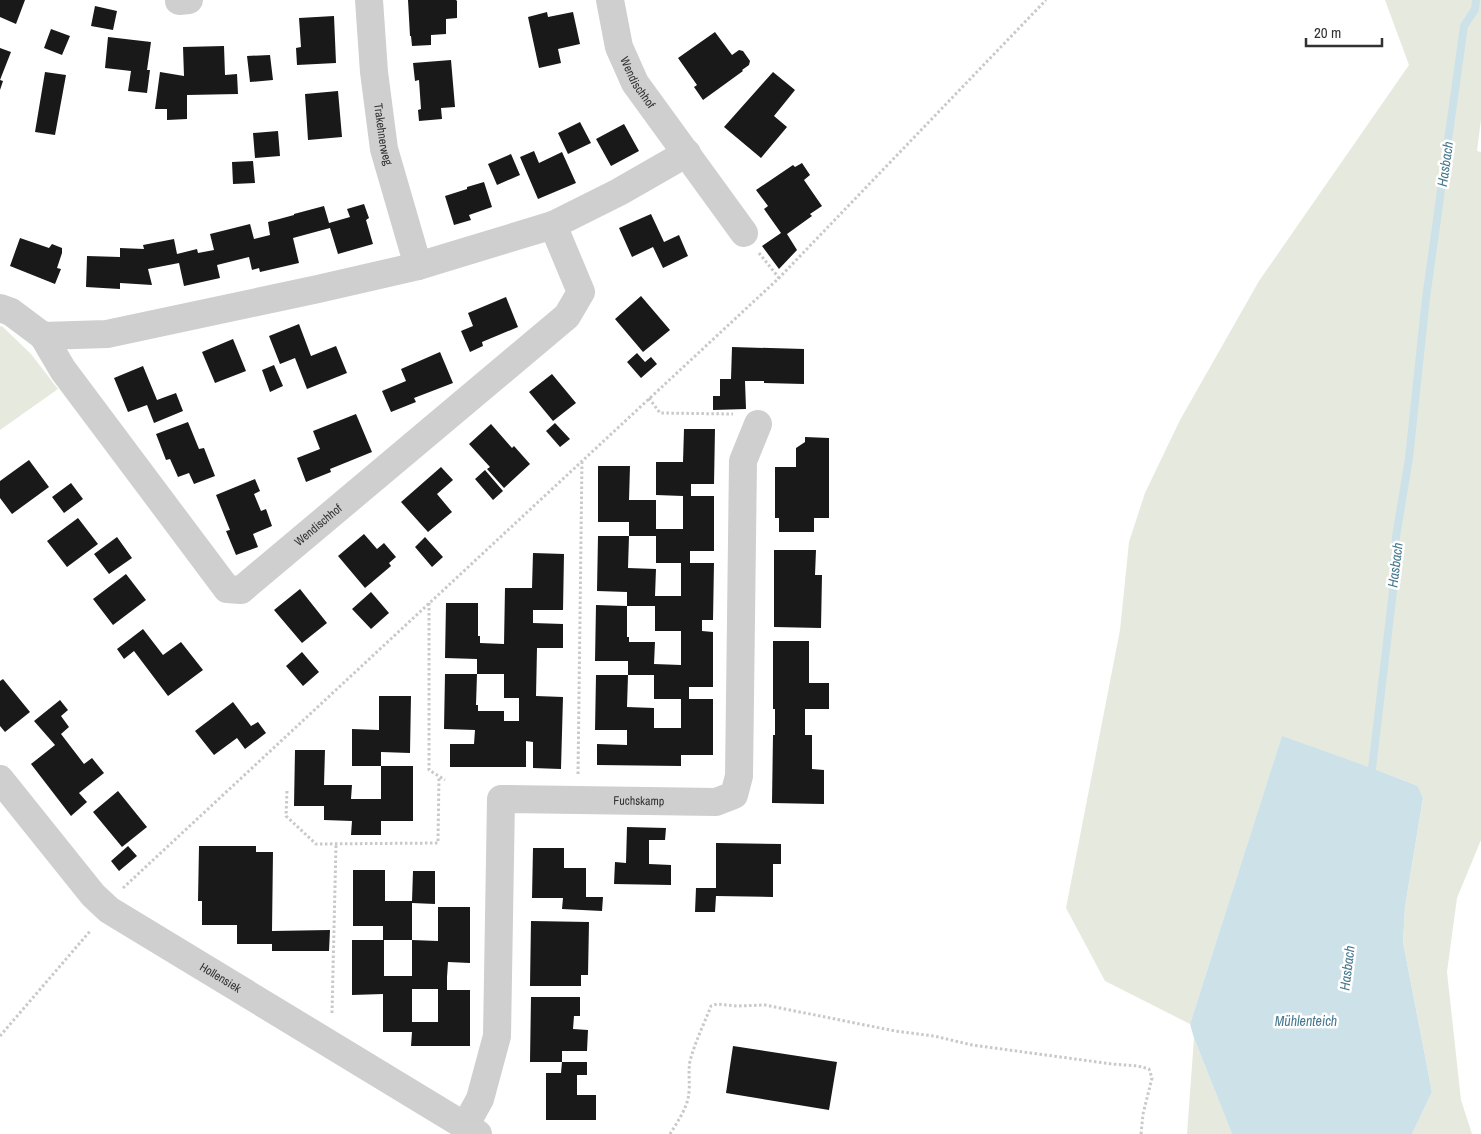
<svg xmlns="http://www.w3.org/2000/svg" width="1481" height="1134" font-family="'Archivo Narrow',sans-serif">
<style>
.green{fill:#e6eade}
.water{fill:#cde1e9}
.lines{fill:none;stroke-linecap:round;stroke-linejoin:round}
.stream{stroke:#cde1e9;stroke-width:8}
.building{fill:#191919;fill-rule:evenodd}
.path{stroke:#c9c9c9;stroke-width:3;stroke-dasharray:2.5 2.5;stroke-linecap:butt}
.minor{stroke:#cfcfcf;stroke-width:28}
.labels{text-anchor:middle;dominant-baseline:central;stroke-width:5;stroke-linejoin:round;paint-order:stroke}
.street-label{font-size:12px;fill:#323232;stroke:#fff}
.water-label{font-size:14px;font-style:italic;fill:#45788f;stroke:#fff}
</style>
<rect width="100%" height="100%" fill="#fff"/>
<path class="green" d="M1385,0H1481V120L1477,151L1481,152V840L1457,898L1447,972L1461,1100L1472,1134H1412L1432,1092L1403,942L1405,907L1423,798L1418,786L1372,768L1282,737L1190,1024L1105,981L1066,908L1120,630L1129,542L1145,493L1180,420L1259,281L1409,65Z
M0,326L3,327L31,354L58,389L0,430Z
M1194,1038L1232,1134H1187Z"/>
<path class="water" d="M1282,736L1372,768L1418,786L1423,798L1405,907L1403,942L1432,1092L1412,1134H1232L1194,1038L1190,1024Z"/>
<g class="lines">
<path class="stream" d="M1371,777L1393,591L1396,537L1409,458L1426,298L1464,26L1475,9L1476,0"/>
</g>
<path class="building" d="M0,0H25L16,24L0,17Z
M408,0H456L457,1V18L446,19V34L431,35V45L412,46L411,36H410Z
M95,6L117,11L113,30L91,26Z
M547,12L548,17L573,12L580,44L558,49L561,63L539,68L528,17Z
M334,16L336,63L297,65L296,48L301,47L299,18Z
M51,29L70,36L62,55L44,48Z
M715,32L732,55L739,50L743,51L750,61L749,65L742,70L743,71L703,100L694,87L697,85L678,58Z
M108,37L151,42L147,70H150L147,93L128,91L131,71L105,68Z
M224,46L225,75L237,74L238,94L187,95V119L167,120V109H155L160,72L184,76L183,47Z
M0,48L11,52L0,80L3,81L0,90Z
M270,55L273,80L250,82L247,56Z
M451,60L455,107L441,108L442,119L419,121L418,110L421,109L419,80L415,81L413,63Z
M45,72L66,75L55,135L35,132Z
M773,72L795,90L774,116L787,127L761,158L724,127Z
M338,91L342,137L308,140L305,94Z
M580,122L591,143L568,154L558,133Z
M624,124L639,151L611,166L596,139Z
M278,131L280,156L255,158L253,133Z
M534,151L539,163L562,152L576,183L538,199L520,157Z
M511,154L520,175L497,185L488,164Z
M253,161L255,183L233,184L232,162Z
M802,163L810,175L804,180L822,206L810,214L812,216L787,234L797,250L779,269L762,246L781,233L764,209L768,206L756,190L793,165L795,167Z
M484,182L492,207L469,215L471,220L454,225L445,196L467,189V187Z
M364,204L369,218L366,220L373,244L338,254L330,228L293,238L299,263L260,272L259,268L252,270L249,257L217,265L220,278L184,286L179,263L148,269L152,285L120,283V289L86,287L87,256L120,257V248L144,249L143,245L174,239L177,254L197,249L198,253L214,250L210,234L250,224L254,239L270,235L268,222L294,215V214L324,206L329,223L350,217L347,209Z
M651,214L664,242L679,235L688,256L663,268L653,247L632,257L619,228Z
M20,238L49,248L52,244L62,248V253L57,268L61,269L55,284L10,266Z
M641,296L670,330L643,352L615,319Z
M506,297L518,327L482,342L483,346L470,352L461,331L473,326L468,313Z
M299,324L311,356L336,346L347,373L307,389L295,358L280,364L269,336Z
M233,339L246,371L215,383L202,352Z
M732,347L804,349V384L764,383V381H745L746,409L713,410V396H720V379H731Z
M440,352L453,383L414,398L416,402L391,412L382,391L406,381L401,369Z
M637,353L645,362L651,357L657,364L641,378L627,362Z
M274,365L283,386L270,392L262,370Z
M143,366L157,400L176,393L183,411L154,423L147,405L128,412L114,378Z
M552,374L576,403L553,421L529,392Z
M356,414L372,452L330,469L331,472L306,482L297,458L320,449L313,431Z
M188,422L199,449L204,448L215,476L194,484L189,473L178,477L170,459L166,460L156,434Z
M555,423L570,439L560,447L546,431Z
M491,424L512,448L514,446L530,464L504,488L487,469L490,467L469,444Z
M684,429H715L714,484H691V496H714V551H690V563H714L713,620H702V631L713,632V687H689V699H713V755H681V766L597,765V744L627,745V730H595L596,675H628L627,707L654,708V728H681V699H654V675H628V661H595L596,605L627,606V592L597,591L598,536H629L628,568L656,569L655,596H681V563H656V536H629V522H598V466H630L629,500H656V529H683V496L656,495V462H683ZM627,606H655V631H681V665L654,664L655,642H629V637H627Z
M805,437L829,438V518H814V532H779V518H775V467H796V448L805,442Z
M29,460L49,487L12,514L0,498V481Z
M441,467L453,480L437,494L452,512L428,532L401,502Z
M485,470L503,491L493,500L475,479Z
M255,479L260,491L254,494L261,511L266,509L272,526L253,534L258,547L236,555L226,531L230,530L216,495Z
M71,483L83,499L64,513L52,497Z
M78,518L98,544L67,567L47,541Z
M364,534L377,549L384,543L396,557L389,563L391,566L365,588L338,556Z
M117,537L132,558L109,574L94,554Z
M425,537L443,557L432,567L415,547Z
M774,550H816L815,575H822L821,628L774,627Z
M533,553L564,554L563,610H533V623L563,624V648H537L536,696L563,697L561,769L533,768V742L526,741V767H450V744H474L475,730L444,729L445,674H477L476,705H478V711H504V721H519V698H504V674H477V659L445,658L446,603H478V636H480V643L504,644L505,588H532Z
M126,574L146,600L113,625L93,599Z
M300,589L327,623L302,643L274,610Z
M371,592L389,613L371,629L352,609Z
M143,629L163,655L181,642L203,670L168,696L134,651L124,659L117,649Z
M773,641H809V683H829V709H805V735H812V769L824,770V804L772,803L773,735H775V709H773Z
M302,652L319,672L303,686L286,666Z
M3,679L30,712L5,732L0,726V681Z
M379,696H411L410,753L381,752V766H413V821H381V835H351L352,821L324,820V806H294L295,750H325L324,785H352L351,799H381V766H352V729L379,730Z
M60,700L68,710L61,716L69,727L61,734L84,764L92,758L104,773L79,793L87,802L71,816L31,764L55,745L34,721Z
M233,702L251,726L258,722L266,733L245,749L237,738L214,755L195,731Z
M118,791L147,827L122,847L93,812Z
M627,827L666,828L665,840H649V864L671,865V885L614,884L615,862L626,863Z
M716,843L781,844V864H773V897L716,896L715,912H695L696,888H716Z
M128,846L137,856L119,871L111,861Z
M199,846H256V852H273L272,931L330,930L329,951H272V944H237V925H202V901H198Z
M533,848H564V868H586V897H603L602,911L562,909L563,898H532Z
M353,870H385V901H412L413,871H435V904L412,903V940H384V976H412V940L438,941V907H470V963L448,962L447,977V990H470V1046H411L412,1032H383V994L352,995V940H383V926H353ZM412,989H438V1022H412Z
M531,921L589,922L588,975H581V986H530Z
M531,997H580V1016H574L573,1029L588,1030L587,1051H562V1062H530Z
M733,1046L837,1062L829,1110L726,1093Z
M562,1062H587V1075H577V1095H596V1120H546V1073H561Z"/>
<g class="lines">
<path class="path" d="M759,253L779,278
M649,398L660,413L733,414
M429,603V770L445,780
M578,774L582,459
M287,791L286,816L316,844L438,843L439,776
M123,888L779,278L1046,0
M332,1013L336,844
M0,1036L91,930
M670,1134C678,1121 688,1107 689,1092C690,1081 688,1072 690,1061C695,1042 704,1024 711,1006L717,1004L737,1006L765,1005L895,1031L934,1036L972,1045L1112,1064L1138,1066L1149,1069L1152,1078L1143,1114L1141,1134"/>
<g class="minor">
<path id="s1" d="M369,0L374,72L384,149L418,266"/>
<path id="s2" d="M610,0L619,47L635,83L744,233"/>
<path d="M179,1L189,0"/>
<path d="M0,308L11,312L43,336L107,334L318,289L418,266L553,225L619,192L687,153"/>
<path id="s3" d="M43,336L63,370L227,589L241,590L567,316L581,292L553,225"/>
<path id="s4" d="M0,779L93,895L109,910L478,1134"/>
<path id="s5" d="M465,1126L480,1099L497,1036L501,799L716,802L734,795L739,776L743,461L758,424"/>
</g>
</g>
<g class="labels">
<g class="street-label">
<text stroke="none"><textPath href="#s2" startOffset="88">Wendischhof</textPath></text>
<text stroke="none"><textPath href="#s1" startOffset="135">Trakehnerweg</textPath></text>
<text stroke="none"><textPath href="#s3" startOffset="428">Wendischhof</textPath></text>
<text stroke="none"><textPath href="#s5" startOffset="471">Fuchskamp</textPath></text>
<text stroke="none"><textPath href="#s4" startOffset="301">Hollensiek</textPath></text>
</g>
<g class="water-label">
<text transform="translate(1445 164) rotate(-82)">Hasbach</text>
<text transform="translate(1395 565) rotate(-83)">Hasbach</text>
<text transform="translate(1347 968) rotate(-83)">Hasbach</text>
<text x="1306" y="1021">Mühlenteich</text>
</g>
</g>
<path d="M1306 38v8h76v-8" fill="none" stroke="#323232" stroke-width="2.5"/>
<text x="1314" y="38" font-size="15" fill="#323232" stroke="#ffffff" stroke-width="4" paint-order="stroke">20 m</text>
</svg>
